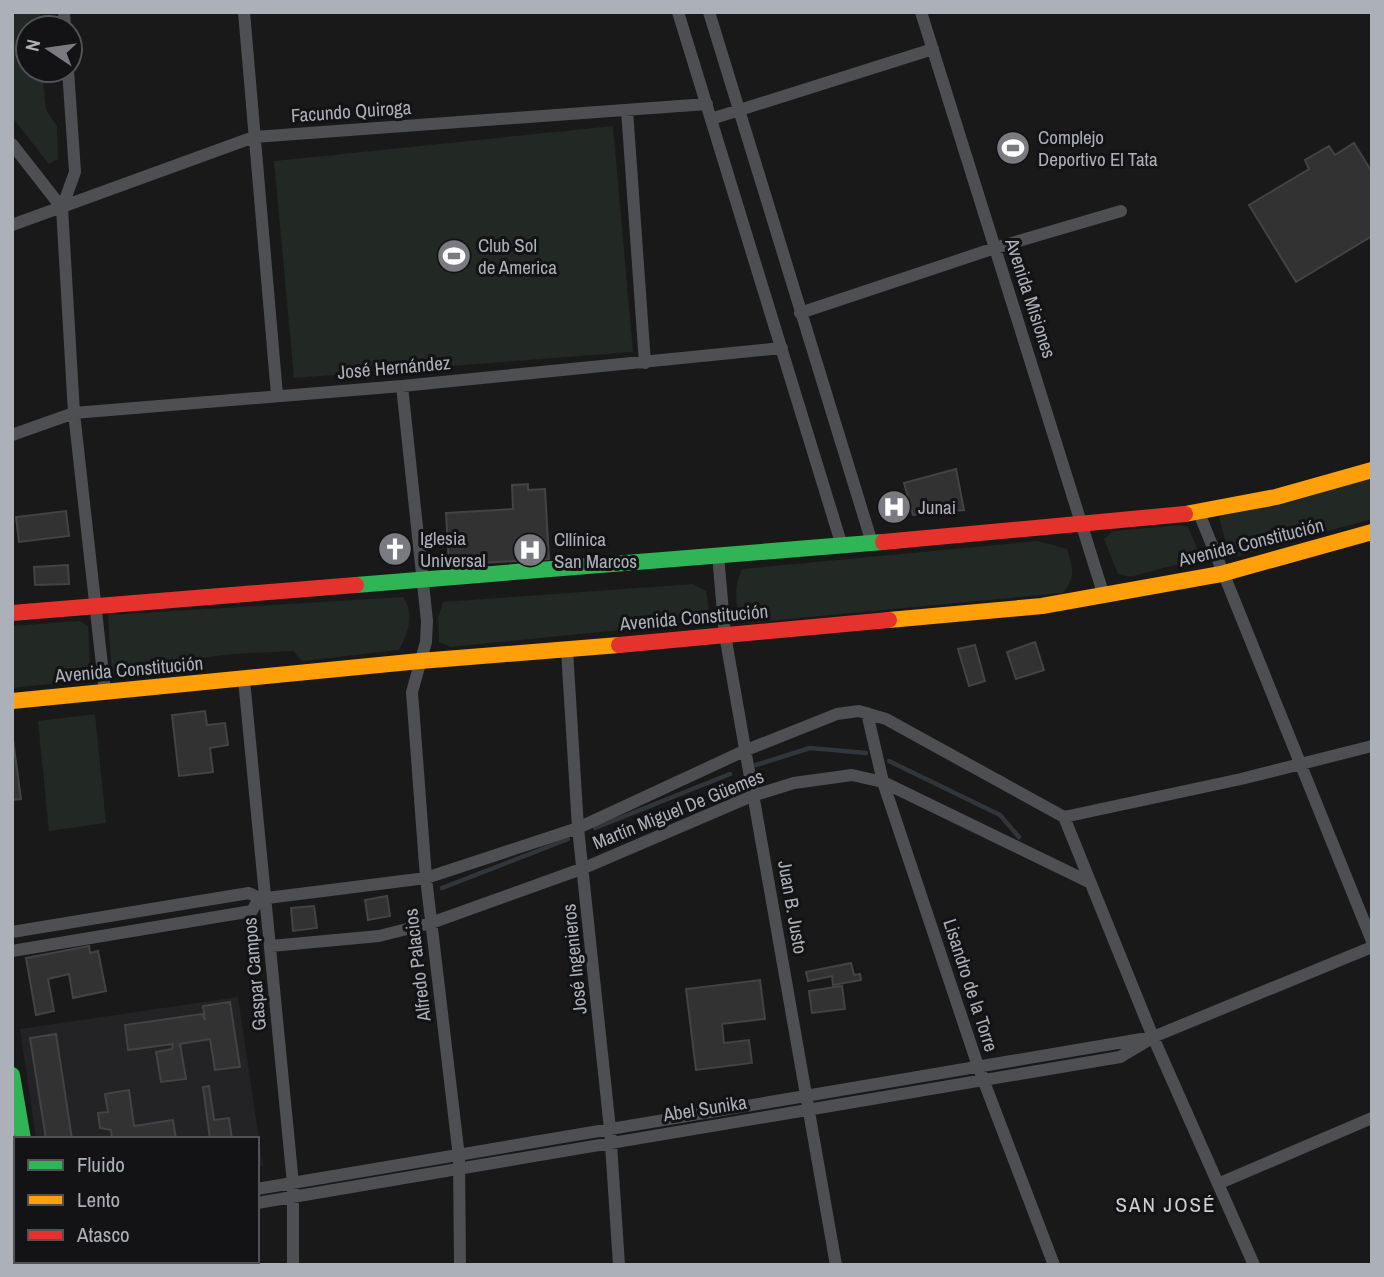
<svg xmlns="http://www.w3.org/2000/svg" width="1384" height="1277" font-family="'Archivo Narrow',sans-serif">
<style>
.built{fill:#232325}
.green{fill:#222823}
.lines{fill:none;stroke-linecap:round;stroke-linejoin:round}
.stream{stroke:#30363c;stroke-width:4.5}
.building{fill:#323233;stroke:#424345;stroke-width:2}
.street{stroke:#4e4f52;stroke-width:12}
.fast{stroke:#30b455;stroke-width:16}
.slow{stroke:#ff9f0a;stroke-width:16}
.jam{stroke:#e5322d;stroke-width:16}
.labels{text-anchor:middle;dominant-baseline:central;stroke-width:6;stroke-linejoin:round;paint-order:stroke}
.street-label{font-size:19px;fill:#acb0b9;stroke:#131315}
.poi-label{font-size:19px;fill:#acb0b9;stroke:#131315;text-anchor:start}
.neighbourhood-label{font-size:21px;letter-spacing:2px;fill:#cdcfd5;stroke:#131315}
</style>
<rect width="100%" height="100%" fill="#191919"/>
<path class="built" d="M238,997L263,1166L257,1167V1139H36L20,1029Z"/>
<path class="green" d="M12,12H41L39,28H28V70H42L46,110L57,126L58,159L49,164L12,117Z
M613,126L633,352L294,378L274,161Z
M1372,478V519L1230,558L1219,517Z
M1179,525L1188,527L1197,548L1194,560L1130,577L1118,574L1104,539L1113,531Z
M1038,541L1067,549C1073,568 1076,577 1063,593L747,623C733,610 734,586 742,569Z
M693,584L706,591L709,609L700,622L451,647L439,642L438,618L443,602Z
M403,597C415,613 408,634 399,650L302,661L293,651L233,654L157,663L146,675H112L108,615Z
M80,621L88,626L90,666L79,681L12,688V626Z
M95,714L106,823L49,831L38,721Z"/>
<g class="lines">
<path class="stream" d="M889,761L1000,815L1019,837
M756,765L810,748L866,753
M595,828L730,774
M442,888L568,839"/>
</g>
<path class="building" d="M1354,143L1372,172V236L1296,282L1249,205L1309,169L1305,160L1329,146L1335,155Z
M956,469L964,510L913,515L904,483Z
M528,484V490L545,489L549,559L449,565L446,513L513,509L512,485Z
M66,511L69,536L19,542L16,517Z
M68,565L69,584L35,585L34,567Z
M1035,642L1044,670L1016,679L1007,652Z
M975,645L985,681L969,686L958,649Z
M205,711L207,725L225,723L228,745L210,748L213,772L179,776L172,715Z
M13,740L21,799L12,800V740Z
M387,896L390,916L368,920L365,900Z
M314,906L317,928L293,931L291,908Z
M89,946L90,953L98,951L106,991L73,998L69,974L48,979L54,1011L36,1015L26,958Z
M851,963L854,975L860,974L861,980L833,985L832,976L808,981L806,972Z
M760,980L765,1019L722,1024L724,1043L749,1040L752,1063L696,1070L686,989Z
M842,986L845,1009L812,1013L809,991Z
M230,1002L240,1067L215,1070L210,1039L180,1044L186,1079L161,1082L156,1052L172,1049L173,1044L128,1050L125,1025L202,1014L205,1020L203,1006Z
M56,1034L72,1139H46L30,1038Z
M209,1086L214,1120L229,1118L232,1139H210L203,1087Z
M129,1090L134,1126L173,1120L176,1139H112L111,1130L100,1128L98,1113L108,1112L105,1094Z"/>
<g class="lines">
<path class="street" d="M64,12L65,28
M244,12L277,395
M678,12L842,546
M709,12L872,543
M921,12L1104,596
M68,70L75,172L62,208L74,413L105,692
M627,110L645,363
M711,119L933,49
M12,144L62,208
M12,225L254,137L707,104
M800,313L995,248L1121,211
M402,386L427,621L426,642L412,692L426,878L459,1157L460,1265
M12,435L74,413L402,386L782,348
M1199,513L1372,941
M718,555L725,635L836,1265
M567,650L578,828L610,1129L619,1265
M244,680L293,1184V1265
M867,713L883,782L978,1066L1054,1265
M12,932L249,893L259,898H267L426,878L578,828L744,751L837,714L859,711L886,719L1064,817
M271,946L379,936L431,923L584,868L752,796L794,783L852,775L883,782L1087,881
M12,951L252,911L259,898
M1220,1183L1372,1118
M257,1189L1153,1037L1372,947
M257,1203L1120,1057L1147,1041
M12,1234L16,1233
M1254,1265L1153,1037L1064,817L1241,779L1372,746"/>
<path class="fast" d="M356,585L883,542
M12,1075L23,1139
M43,1261L44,1265"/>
<path class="slow" d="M1185,514L1276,497L1372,470
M889,620L1042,606L1221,574L1372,532
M12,701L420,661L619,645"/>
<path class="jam" d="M883,542L1185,514
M12,613L356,585
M619,645L889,620"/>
</g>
<defs>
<g id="stadium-disc" transform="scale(1.75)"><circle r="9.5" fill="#797b81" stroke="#131315"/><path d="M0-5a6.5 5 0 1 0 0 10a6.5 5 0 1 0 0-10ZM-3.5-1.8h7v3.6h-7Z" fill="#fff"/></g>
<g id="hospital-disc" transform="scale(1.75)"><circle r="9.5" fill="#797b81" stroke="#131315"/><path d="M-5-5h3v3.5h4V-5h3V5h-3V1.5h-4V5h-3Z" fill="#fff"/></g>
<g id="church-disc" transform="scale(1.75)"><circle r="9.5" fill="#797b81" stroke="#131315"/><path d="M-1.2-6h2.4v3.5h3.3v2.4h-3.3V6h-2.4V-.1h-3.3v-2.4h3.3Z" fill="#fff"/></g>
</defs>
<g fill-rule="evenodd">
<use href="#stadium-disc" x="1013" y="148"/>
<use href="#stadium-disc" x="454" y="256"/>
<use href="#hospital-disc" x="894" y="507"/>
<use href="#church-disc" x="395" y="549"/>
<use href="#hospital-disc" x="530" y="550"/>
</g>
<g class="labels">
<g class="street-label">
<text transform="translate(351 111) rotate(-4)">Facundo Quiroga</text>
<text transform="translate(1031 298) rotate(72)">Avenida Misiones</text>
<text transform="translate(394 367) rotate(-5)">José Hernández</text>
<text transform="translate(1251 542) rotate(-14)">Avenida Constitución</text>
<text transform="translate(694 617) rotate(-5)">Avenida Constitución</text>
<text transform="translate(129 669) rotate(-5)">Avenida Constitución</text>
<text transform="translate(678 809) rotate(-22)">Martín Miguel De Güemes</text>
<text transform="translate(793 907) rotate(80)">Juan B. Justo</text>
<text transform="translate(574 959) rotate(-96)">José Ingenieros</text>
<text transform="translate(417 965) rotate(-97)">Alfredo Palacios</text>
<text transform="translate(254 974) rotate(-95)">Gaspar Campos</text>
<text transform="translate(971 985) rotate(72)">Lisandro de la Torre</text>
<text transform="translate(705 1108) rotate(-9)">Abel Sunika</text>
</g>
<g class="poi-label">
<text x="1038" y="137">Complejo<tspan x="1038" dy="22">Deportivo El Tata</tspan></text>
<text x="478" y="245">Club Sol<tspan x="478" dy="22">de America</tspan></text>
<text x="918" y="507">Junai</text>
<text x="420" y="538">Iglesia<tspan x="420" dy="22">Universal</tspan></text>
<text x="554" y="539">Cllínica<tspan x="554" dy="22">San Marcos</tspan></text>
</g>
<g class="neighbourhood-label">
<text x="1166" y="1204">SAN JOSÉ</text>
</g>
</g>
<rect width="1384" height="1277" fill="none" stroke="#acb0b9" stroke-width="28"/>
<rect x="14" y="1137" width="245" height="126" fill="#131315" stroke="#505257" stroke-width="2"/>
<rect x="28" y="1160" width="35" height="10" fill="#30b455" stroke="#505257" stroke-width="2"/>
<text x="77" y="1172" font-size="21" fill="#acb0b9">Fluido</text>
<rect x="28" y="1195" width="35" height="10" fill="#ff9f0a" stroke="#505257" stroke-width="2"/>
<text x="77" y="1207" font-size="21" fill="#acb0b9">Lento</text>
<rect x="28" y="1230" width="35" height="10" fill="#e5322d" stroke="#505257" stroke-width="2"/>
<text x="77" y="1242" font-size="21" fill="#acb0b9">Atasco</text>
<g transform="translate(49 49) rotate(283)"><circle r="33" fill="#131315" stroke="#505257" stroke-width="2"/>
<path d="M0-5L12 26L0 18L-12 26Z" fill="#797b81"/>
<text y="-10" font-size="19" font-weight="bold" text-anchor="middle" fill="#acb0b9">N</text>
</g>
</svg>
